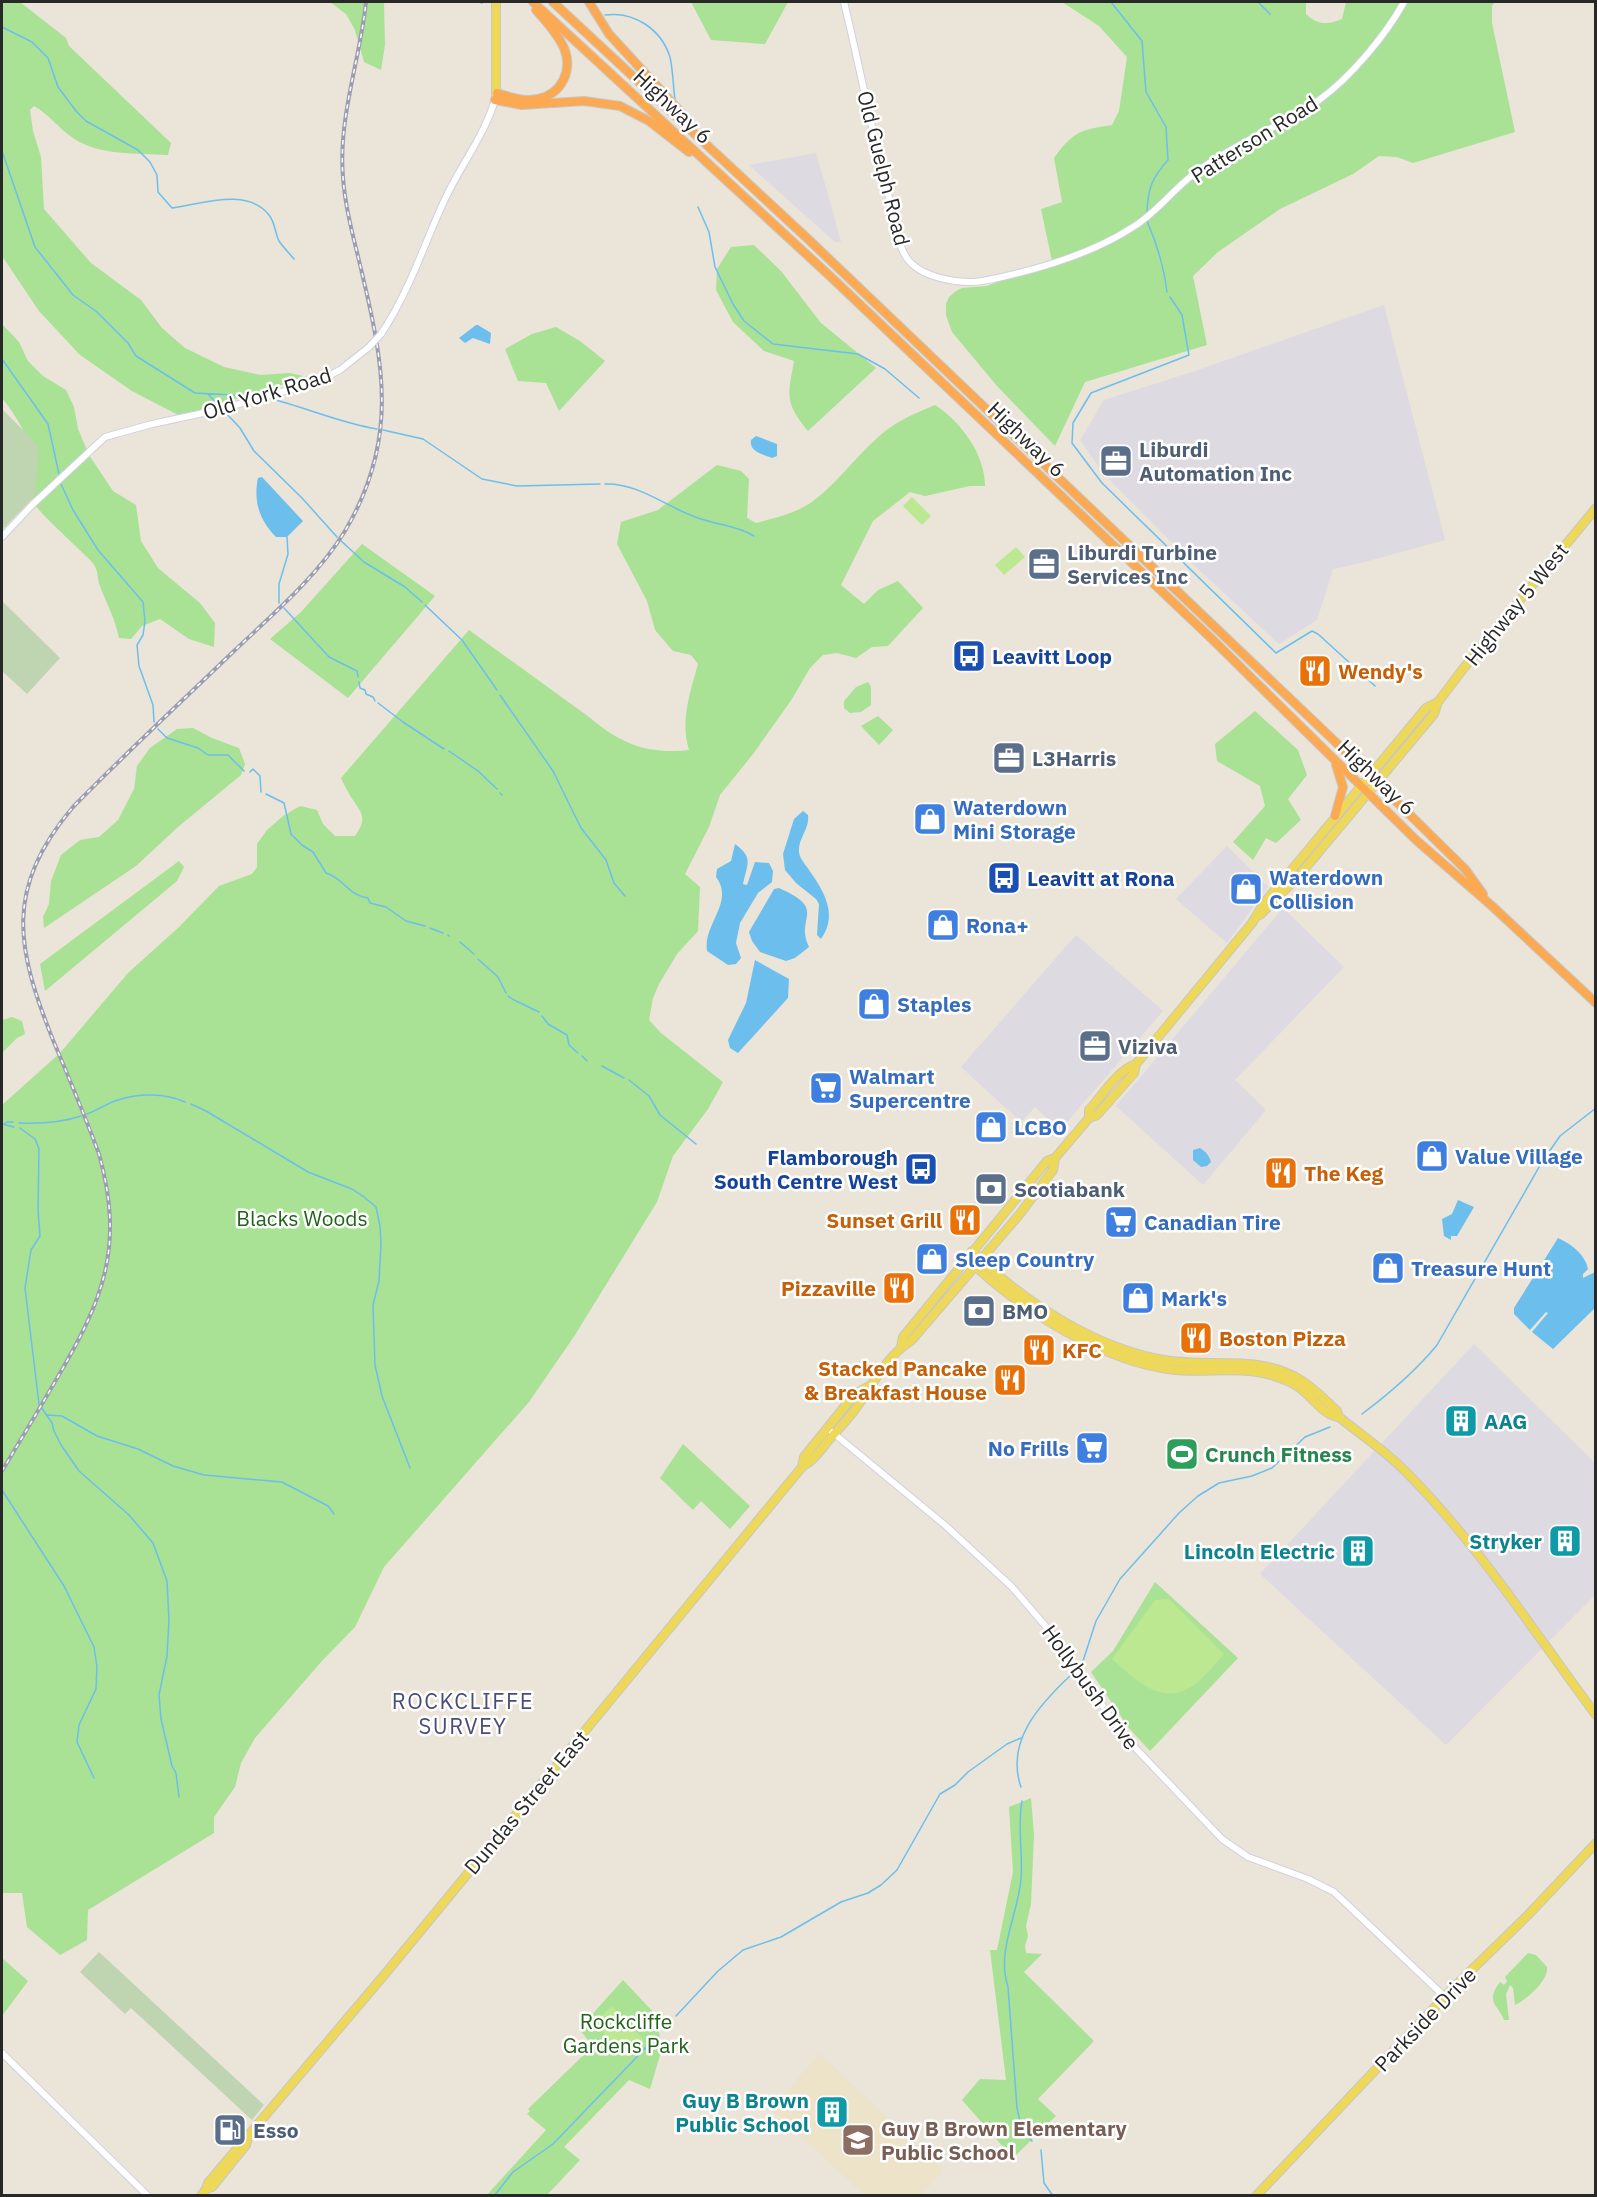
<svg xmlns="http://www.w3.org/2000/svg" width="1597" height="2197" font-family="'IBM Plex Sans',sans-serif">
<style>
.industrial{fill:#dddae2}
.education{fill:#ece3c8}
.green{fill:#a9e195}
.cemetery{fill:#bfd4b0}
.pitch{fill:#bce891}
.water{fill:#6cbfec}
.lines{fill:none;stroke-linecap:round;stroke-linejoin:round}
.stream{stroke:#6cbfec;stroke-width:1.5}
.minor-casing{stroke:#ced0e1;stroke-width:8}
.major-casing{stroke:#c7c7c7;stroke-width:10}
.highway-casing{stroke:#c7c7c7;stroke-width:10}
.minor{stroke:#fff;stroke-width:6}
.major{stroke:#eed85a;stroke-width:8}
.highway{stroke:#fbaa53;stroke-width:8}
.rail-casing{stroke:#9c9db2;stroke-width:4}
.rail{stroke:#fff;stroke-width:1.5;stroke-dasharray:4.5;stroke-linecap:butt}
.minor-bridge-casing{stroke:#ced0e1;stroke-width:8;stroke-linecap:butt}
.minor-bridge{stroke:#fff;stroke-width:6}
.labels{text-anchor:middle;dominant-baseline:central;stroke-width:5;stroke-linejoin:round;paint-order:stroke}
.street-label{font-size:21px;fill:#282828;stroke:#fff}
.service-label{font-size:21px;font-weight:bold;fill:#4e5e75;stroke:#fff;text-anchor:start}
.transit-label{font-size:21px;font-weight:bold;fill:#164399;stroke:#fff;text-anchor:start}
.food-label{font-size:21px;font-weight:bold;fill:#c56008;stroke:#fff;text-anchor:start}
.shop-label{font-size:21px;font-weight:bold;fill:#366cbe;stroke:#fff;text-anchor:start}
.park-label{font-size:21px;fill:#23621a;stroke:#fff}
.culture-label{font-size:21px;font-weight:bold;fill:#0d838f;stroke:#fff;text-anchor:end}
.leisure-label{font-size:21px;font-weight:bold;fill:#27864d;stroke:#fff;text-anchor:start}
.education-label{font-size:21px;font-weight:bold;fill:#785e54;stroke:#fff;text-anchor:start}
.neighbourhood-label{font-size:22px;letter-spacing:1.5px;fill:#494d77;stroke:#fff}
</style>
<rect width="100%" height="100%" fill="#eae4d9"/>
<path class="industrial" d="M816,153L829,198L841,242H835L749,165Z
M1384,305L1445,540L1361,563L1333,569L1317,620L1279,644L1196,567L1103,473L1080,440L1104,400L1192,372Z
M1227,846L1268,887L1227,943L1176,899Z
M1283,908L1344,967L1235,1080L1266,1110L1203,1185L1116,1106Z
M1076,935L1163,1011L1060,1130L1035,1107L1021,1122L961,1067Z
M1474,1344L1595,1463V1595L1446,1745L1260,1574Z"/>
<path class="education" d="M820,2054L943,2171L920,2195H865L771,2109Z"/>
<path class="green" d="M2,2H20L66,38L69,46L171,143L168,155C137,153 99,156 73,138C58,128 50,115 34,106L30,110L33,131L41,157L44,209L91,263L141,300L162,328L185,348L224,367L260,375L290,373L308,377L180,416L132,391L80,355L39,311L2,256Z
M330,2H384L385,45L381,70L364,62L355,30L346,14Z
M691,2H788L765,44L711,40Z
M1062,2H1306V14C1317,25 1328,25 1342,19L1346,2H1495L1492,6V23L1515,132L1413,163L1397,157L1379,156L1353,174L1280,209L1218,252L1193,276L1207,345L1085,382L1055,446L997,386L952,332L946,315V304L949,297L956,291L962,288L987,286L1052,261L1041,209L1062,202L1054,158C1074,131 1080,130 1112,125L1119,111L1127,57L1099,26Z
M754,245L781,271L821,323L876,368L808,431C784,402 788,395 794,361L764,351L733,322L716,290L717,269L731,247Z
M2,324L19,342L28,361L43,376L66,390L74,407L78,429L89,455L113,491L136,505L141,541L158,568L200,603L215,623L214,647L189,639L160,619L142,626L131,639L119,638C115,618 107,605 100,586C96,576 100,571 91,561C81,550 36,511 33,501C30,487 33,469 32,455C31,439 12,410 2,398Z
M556,327L580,341L605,361L559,411L546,383L518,381L505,349L532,334Z
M935,405C961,422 985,454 985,486H970L925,496L910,492L873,521L841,585L864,604L878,590L898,581L923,608L888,646L872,647L856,658L837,653L823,655L810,668L792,699L753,754L720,795L709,827L685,874L700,887L698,931L677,954L659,984L653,998L649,1020L661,1033L723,1082L708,1109L673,1156L657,1202L575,1335L529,1402L384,1567L355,1627L321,1662L255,1738L241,1763L235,1787L214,1817V1833L88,1910L87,1940L60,1955L27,1927L22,1893H2V1105L60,1053L128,973L179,927L219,886L252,874L257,867V844L267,830L283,816L300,806L317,810L323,824L335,836H355C368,817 362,814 351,797C347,791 344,784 341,778L469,630L589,717C619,743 648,755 689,750C680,721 690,693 698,664L691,655L673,651L655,630L647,601L617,544L621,522L658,510L717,465L741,471L749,479L747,518L756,523C775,518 796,513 812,502C836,484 854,459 875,440C892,423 913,414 935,405Z
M362,544L435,596L348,698L270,639L301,612Z
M868,682L871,687V705L861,712L850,713L844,708V701L856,687Z
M1255,711L1298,750L1307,775L1288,799L1301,820L1276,843L1266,838L1253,860L1233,842L1265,806L1260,786L1217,761L1215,744Z
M878,716L893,730L879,745L861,726Z
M193,728L212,738L239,748L245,764L241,775L178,827L136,866L44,928L43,917L49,904L51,881L61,855L80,840L99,837L118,820L134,789L137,766L150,748L177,729Z
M179,861L184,867L177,881L45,991L40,964Z
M12,1017L22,1021L25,1034L17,1038L2,1053V1020Z
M683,1444L750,1506L730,1529L701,1501L693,1510L660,1478Z
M1155,1582L1238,1658L1150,1751L1129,1728L1091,1672L1113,1651Z
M1031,1798L1034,1835L1031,1904L1026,1926L1028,1936L1025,1946L1026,1953L1042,1954L1024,1972L1094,2041L1038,2099L1056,2116L1013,2158L962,2100L980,2079L1006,2080L990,1950H997L1013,1872L1009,1807Z
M1528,1953L1536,1955L1547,1967C1549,1980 1526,2000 1515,2005L1513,1988L1510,1985L1506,1994L1509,2020H1504C1499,2005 1484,2003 1500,1982L1504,1985L1507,1982L1505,1977Z
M2,1958L28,1981L2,2016Z
M623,1980L657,2016L660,2039L663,2045L650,2089L629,2080L564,2147L580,2160L547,2195L486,2196L546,2130L527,2114L530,2111L528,2109L593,2046L579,2029Z"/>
<path class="cemetery" d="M2,409L39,446L35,496L2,530Z
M2,601L60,658L27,694L2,671Z
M99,1952L264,2105L252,2120L131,2008L125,2014L80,1972Z"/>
<path class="pitch" d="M912,497L931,516L922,525L903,506Z
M1016,547L1025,557L1004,575L995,565Z
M1169,1599L1224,1654C1215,1664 1205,1677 1194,1685C1162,1708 1135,1679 1112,1659L1155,1600Z
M612,2006L644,2040L627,2057L594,2023Z"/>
<path class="water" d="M476,325H478L491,333L490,344L473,338L465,343L459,338Z
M756,436L777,444V456L772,458C763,454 749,452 751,440Z
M262,477L303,521L287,537H276C260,521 253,502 258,478Z
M803,811L808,815C810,828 798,839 799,851C799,857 804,863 807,867C823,890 839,913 821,939L817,935L819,904L816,899L796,883L785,870L783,854L794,819Z
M735,844C754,858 747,864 743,884L747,885L755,862L769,863L773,871L772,882L758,893L740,923L736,943L741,958L736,964L728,965L707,951C703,924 735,902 716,877L717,869L731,861Z
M779,888C829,910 794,917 809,947L795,958L786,961L760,952L752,941L749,932L774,889Z
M755,960L789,979L788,998L738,1053L730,1048L728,1040L746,1003Z
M1200,1148C1206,1152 1209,1155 1211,1162L1207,1166L1201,1167L1193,1160V1150Z
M1458,1200L1474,1207L1457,1236H1451V1240L1444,1236L1442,1219L1452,1214Z
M1558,1238C1571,1244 1585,1254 1588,1269L1583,1274V1278L1595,1272L1596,1307L1553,1349L1532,1332L1548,1313L1546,1312L1530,1330L1514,1314V1308Z"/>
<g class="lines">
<path class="stream" d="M479,2L482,3
M1111,2L1142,41L1146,92L1166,127L1168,160C1152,178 1148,188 1147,212
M1258,2L1270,14
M605,15C634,11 661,29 670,57C673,70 673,86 675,99
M2,27L32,42L48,58L58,87L76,111L86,121L138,150L150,162L157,175L158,192L172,208C202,204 247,187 269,215C275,222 275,233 279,241C283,247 289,253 294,259
M2,151L35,247L73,295L97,312L128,343L136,356L195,393L252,396
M698,207L709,232L715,267L733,304L744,321L773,344L858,354L885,369L919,398
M1147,221C1157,244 1164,267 1167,292
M1170,297L1182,315L1189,355L1091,393L1073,423L1072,443L1102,483L1276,653L1312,631L1318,634L1375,686
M2,359L48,424L59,474
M208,394L218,405
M268,398C305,407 340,423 377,429
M225,412L240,428L254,451L302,498L337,537
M383,430L423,439L482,479L517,486L600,484
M61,484L73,510L98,550L143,602L145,621L143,635L137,645L139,666L153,705L154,722
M605,484C641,483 668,509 701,519C719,525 738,526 754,536
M339,539L364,562L405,587L422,602
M279,603V584L288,554L287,537
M425,605L462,640L497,690
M284,608L329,657L357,671L358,677
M359,682L360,688L365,690L366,694L373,697L375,701
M500,695L553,771L581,828L606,860L614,883L625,896
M378,703L403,722L444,749
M158,729L167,738L198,748L208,755H228L244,771
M449,751L478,771L497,789
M250,772L253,769L260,776L261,792
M500,793L502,795
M266,794L284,803L291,834L302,845L313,852L326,873C345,879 347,895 368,898L370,903L386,907L406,921L425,926
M430,928L443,933
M448,935L449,936
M460,942L474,954
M478,959L498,977L506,993
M508,996L514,1000L539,1012
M542,1016L548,1024L567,1035L569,1045L578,1053
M582,1056L587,1061
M602,1066L624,1078
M629,1080L649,1096L660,1115L696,1144
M191,1104L206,1111L308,1172L352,1189L364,1197L376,1207L380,1226L381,1244L379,1281L373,1305L375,1365L382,1396L410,1468
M87,1114C98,1110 108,1103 118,1100C139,1093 165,1093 185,1102
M19,1123C41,1124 60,1123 81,1116
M2,1124L14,1127
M4,1124L7,1122H13
M20,1128L35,1139L39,1149L38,1210L40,1236L31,1250L25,1288L39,1404L52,1423L54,1431L61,1445L79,1471L129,1515L153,1543L167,1581L169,1620L167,1656L159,1695L161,1719L172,1766L176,1773L179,1797
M1362,1414C1390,1393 1415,1372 1437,1345L1542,1162L1560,1136L1596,1108
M47,1415L62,1416L97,1436L138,1449L173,1466L204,1475L282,1482L328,1506L334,1514
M2,1490L64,1586L94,1647L97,1667L96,1689L79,1725L77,1742L94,1778
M1083,1661L1096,1621L1120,1579L1179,1513L1198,1496L1219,1483L1252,1476L1272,1468L1305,1437L1330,1427
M1021,1787C1005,1741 1040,1704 1071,1675
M1022,1801C1017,1826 1023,1853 1021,1879C1018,1915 996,1951 1008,1987L1017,2108L1022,2130L1032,2141
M676,2016L718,1971L743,1950L781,1937L841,1902L868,1893L881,1885L897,1870L940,1794L955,1785L968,1772L1007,1744L1021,1738
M1041,2150L1044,2183L1053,2196
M494,2196L513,2172L553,2144L657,2036"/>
<g class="minor-casing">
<path id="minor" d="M844,2C861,72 874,143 893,213C897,229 899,253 912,264C926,277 952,282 971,282C981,282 993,279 1002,277C1046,267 1095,252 1133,227C1159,211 1176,185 1202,168C1239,142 1283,125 1319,100C1350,78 1386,35 1404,2
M381,334C409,293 424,244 445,199C461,165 484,136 495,100
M2,537L32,505L105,437L152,424L222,409L319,381L340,370L369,347
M832,1432L946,1526L1012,1587L1054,1636L1123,1735L1222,1839L1248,1857L1308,1879L1334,1892L1445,1997
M2,2053L148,2196"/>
</g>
<g class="major-casing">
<path id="major" d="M496,99V2
M1260,915L1297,878L1434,714L1438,702L1463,669L1596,508
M1089,1118V1110C1102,1096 1117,1070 1136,1064
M972,1251C1022,1301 1094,1348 1164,1360C1209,1368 1258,1354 1299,1379C1313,1387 1325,1400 1337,1411L1339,1417C1360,1434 1384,1450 1403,1469C1477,1542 1534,1632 1596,1715
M975,1266C1026,1313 1105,1362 1175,1370C1207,1373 1240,1366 1271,1375C1281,1378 1292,1382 1300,1388C1312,1397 1324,1416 1339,1417
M901,1347L903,1337L1047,1161L1055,1158
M802,1467L804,1457L854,1395L869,1386
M206,2189L208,2183L385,1974L802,1467C814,1460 820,1451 828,1441C839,1428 852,1416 861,1401C875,1380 889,1354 911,1341L1019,1215L1053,1170L1055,1158L1089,1118L1097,1115L1134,1073L1136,1064L1252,923L1265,902L1426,708L1438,702
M201,2196L206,2189L212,2187L246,2145L248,2137
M1256,2196L1454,1987L1528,1915L1596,1843"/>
</g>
<g class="highway-casing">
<path id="highway" d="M533,2L831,277L1213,640L1416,840L1492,906L1596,1003
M553,2L809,240L1347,753L1465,869L1483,894
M589,2L609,34L685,117
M497,93C509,97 524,102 538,99C562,94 573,70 564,48C558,35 546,21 536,10
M495,100L522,105L584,101L620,106L649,121L689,152
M1335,816L1343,787L1336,765"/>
</g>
<use href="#minor" class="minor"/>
<use href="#major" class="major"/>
<use href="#highway" class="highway"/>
<g class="rail-casing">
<path id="rail" d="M2,1471C20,1441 38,1411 56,1380C103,1300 125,1248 99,1154C85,1116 69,1078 53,1040C16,947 4,889 73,807C125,754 180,703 234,651C273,614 317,577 345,531C399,440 384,365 361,269C354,239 345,208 343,177C338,118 360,60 366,2"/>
</g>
<use href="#rail" class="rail"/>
<g class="minor-bridge-casing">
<path id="minor-bridge" d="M369,347L381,334"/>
</g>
<use href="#minor-bridge" class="minor-bridge"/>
</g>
<defs>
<g id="office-square" transform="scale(1.725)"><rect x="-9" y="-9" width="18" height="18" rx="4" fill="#5c6f8a" stroke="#fff"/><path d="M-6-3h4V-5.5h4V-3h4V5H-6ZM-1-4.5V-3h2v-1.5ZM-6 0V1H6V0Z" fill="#fff"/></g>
<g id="bus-square" transform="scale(1.725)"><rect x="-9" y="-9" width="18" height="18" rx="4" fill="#1a4fb4" stroke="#fff"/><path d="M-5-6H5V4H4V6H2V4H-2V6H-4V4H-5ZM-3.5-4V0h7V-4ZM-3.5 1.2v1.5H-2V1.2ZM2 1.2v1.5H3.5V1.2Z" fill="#fff"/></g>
<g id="restaurant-square" transform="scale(1.725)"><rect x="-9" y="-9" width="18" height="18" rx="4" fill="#e8710a" stroke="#fff"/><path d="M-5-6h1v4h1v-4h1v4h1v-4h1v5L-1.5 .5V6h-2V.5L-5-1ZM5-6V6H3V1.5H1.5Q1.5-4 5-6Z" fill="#fff"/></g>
<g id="shop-square" transform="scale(1.725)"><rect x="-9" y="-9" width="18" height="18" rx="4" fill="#3f7fe0" stroke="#fff"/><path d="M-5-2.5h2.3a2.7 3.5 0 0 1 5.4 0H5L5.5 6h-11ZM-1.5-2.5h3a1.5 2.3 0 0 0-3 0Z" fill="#fff"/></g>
<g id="supermarket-square" transform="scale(1.725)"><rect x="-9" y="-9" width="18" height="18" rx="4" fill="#3f7fe0" stroke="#fff"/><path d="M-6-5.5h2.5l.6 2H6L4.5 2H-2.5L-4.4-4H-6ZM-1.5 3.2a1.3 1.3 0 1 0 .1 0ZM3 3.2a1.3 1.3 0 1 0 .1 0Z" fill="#fff"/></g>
<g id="bank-square" transform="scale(1.725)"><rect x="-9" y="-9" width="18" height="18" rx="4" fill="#5c6f8a" stroke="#fff"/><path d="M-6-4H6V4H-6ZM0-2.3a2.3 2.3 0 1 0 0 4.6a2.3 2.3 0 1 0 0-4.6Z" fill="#fff"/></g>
<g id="building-square" transform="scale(1.725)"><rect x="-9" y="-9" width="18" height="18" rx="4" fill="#0f9aa8" stroke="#fff"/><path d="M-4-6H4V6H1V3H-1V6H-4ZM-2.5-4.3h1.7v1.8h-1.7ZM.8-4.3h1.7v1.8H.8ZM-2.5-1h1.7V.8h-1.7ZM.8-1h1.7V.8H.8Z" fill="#fff"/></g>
<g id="stadium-square" transform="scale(1.725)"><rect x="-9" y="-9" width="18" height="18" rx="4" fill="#2e9e5b" stroke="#fff"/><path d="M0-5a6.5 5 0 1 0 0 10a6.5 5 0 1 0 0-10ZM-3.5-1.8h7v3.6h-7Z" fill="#fff"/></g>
<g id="fuel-square" transform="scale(1.725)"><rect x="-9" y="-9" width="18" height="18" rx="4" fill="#5c6f8a" stroke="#fff"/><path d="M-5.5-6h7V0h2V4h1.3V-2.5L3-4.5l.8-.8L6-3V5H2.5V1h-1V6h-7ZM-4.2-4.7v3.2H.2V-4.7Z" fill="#fff"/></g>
<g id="school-square" transform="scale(1.725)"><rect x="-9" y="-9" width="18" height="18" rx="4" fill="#8d6e63" stroke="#fff"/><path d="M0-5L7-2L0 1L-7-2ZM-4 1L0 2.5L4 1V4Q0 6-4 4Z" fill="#fff"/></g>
</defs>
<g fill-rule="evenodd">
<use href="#office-square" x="1116" y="461"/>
<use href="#office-square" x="1044" y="564"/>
<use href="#bus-square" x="969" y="656"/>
<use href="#restaurant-square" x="1315" y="671"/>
<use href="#office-square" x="1009" y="758"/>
<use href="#shop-square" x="930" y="819"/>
<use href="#bus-square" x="1004" y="878"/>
<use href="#shop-square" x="1246" y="889"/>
<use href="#shop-square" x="943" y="925"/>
<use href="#shop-square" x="874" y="1004"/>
<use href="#office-square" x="1095" y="1046"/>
<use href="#supermarket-square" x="826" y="1088"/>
<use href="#shop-square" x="991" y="1127"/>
<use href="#shop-square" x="1432" y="1156"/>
<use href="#bus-square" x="921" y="1169"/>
<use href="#restaurant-square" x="1281" y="1173"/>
<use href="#bank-square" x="991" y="1189"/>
<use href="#restaurant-square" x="965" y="1220"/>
<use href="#supermarket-square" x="1121" y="1222"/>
<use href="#shop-square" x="932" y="1259"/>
<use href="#shop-square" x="1388" y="1268"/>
<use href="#restaurant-square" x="899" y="1288"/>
<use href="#shop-square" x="1138" y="1298"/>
<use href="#bank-square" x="979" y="1311"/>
<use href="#restaurant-square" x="1196" y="1338"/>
<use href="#restaurant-square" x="1039" y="1350"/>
<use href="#restaurant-square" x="1010" y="1380"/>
<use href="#building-square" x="1461" y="1421"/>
<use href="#supermarket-square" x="1092" y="1448"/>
<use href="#stadium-square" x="1182" y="1454"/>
<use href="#building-square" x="1565" y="1541"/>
<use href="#building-square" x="1358" y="1551"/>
<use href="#building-square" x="832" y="2112"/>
<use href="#fuel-square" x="230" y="2130"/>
<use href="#school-square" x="858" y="2140"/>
</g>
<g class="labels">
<g class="street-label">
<text transform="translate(673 106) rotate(43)">Highway 6</text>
<text transform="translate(1254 139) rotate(-32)">Patterson Road</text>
<text transform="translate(884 168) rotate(76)">Old Guelph Road</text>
<text transform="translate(267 393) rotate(-17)">Old York Road</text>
<text transform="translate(1027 439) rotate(44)">Highway 6</text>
<text transform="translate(1516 604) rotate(-51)">Highway 5 West</text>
<text transform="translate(1377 777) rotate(44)">Highway 6</text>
<text transform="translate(1091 1687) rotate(54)">Hollybush Drive</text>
<text transform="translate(526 1802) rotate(-50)">Dundas Street East</text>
<text transform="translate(1425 2019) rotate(-46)">Parkside Drive</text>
</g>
<g class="service-label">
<text x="1139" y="449">Liburdi<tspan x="1139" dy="24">Automation Inc</tspan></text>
<text x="1067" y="552">Liburdi Turbine<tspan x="1067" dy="24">Services Inc</tspan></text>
<text x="1032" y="758">L3Harris</text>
<text x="1118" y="1046">Viziva</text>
<text x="1014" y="1189">Scotiabank</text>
<text x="1002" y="1311">BMO</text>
<text x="253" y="2130">Esso</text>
</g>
<g class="transit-label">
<text x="992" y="656">Leavitt Loop</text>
<text x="1027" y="878">Leavitt at Rona</text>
<text x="898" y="1157" text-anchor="end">Flamborough<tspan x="898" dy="24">South Centre West</tspan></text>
</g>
<g class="food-label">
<text x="1338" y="671">Wendy's</text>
<text x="1304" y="1173">The Keg</text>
<text x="942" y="1220" text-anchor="end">Sunset Grill</text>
<text x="876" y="1288" text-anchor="end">Pizzaville</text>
<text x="1219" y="1338">Boston Pizza</text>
<text x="1062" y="1350">KFC</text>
<text x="987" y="1368" text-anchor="end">Stacked Pancake<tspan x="987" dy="24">&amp; Breakfast House</tspan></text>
</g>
<g class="shop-label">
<text x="953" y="807">Waterdown<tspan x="953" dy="24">Mini Storage</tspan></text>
<text x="1269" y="877">Waterdown<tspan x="1269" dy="24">Collision</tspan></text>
<text x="966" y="925">Rona+</text>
<text x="897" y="1004">Staples</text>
<text x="849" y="1076">Walmart<tspan x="849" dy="24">Supercentre</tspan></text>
<text x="1014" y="1127">LCBO</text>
<text x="1455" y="1156">Value Village</text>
<text x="1144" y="1222">Canadian Tire</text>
<text x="955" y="1259">Sleep Country</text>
<text x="1411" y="1268">Treasure Hunt</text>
<text x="1161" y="1298">Mark's</text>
<text x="1069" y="1448" text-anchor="end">No Frills</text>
</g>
<g class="park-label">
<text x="302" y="1218">Blacks Woods</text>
<text x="626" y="2021">Rockcliffe<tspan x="626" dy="24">Gardens Park</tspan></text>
</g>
<g class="culture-label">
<text x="1484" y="1421" text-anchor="start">AAG</text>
<text x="1542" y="1541">Stryker</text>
<text x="1335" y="1551">Lincoln Electric</text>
<text x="809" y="2100">Guy B Brown<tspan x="809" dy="24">Public School</tspan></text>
</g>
<g class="leisure-label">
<text x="1205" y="1454">Crunch Fitness</text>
</g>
<g class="education-label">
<text x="881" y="2128">Guy B Brown Elementary<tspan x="881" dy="24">Public School</tspan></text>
</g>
<g class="neighbourhood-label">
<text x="463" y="1700">ROCKCLIFFE<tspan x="463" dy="25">SURVEY</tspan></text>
</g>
</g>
<rect width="1597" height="2197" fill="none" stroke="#282828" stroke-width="6"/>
</svg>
